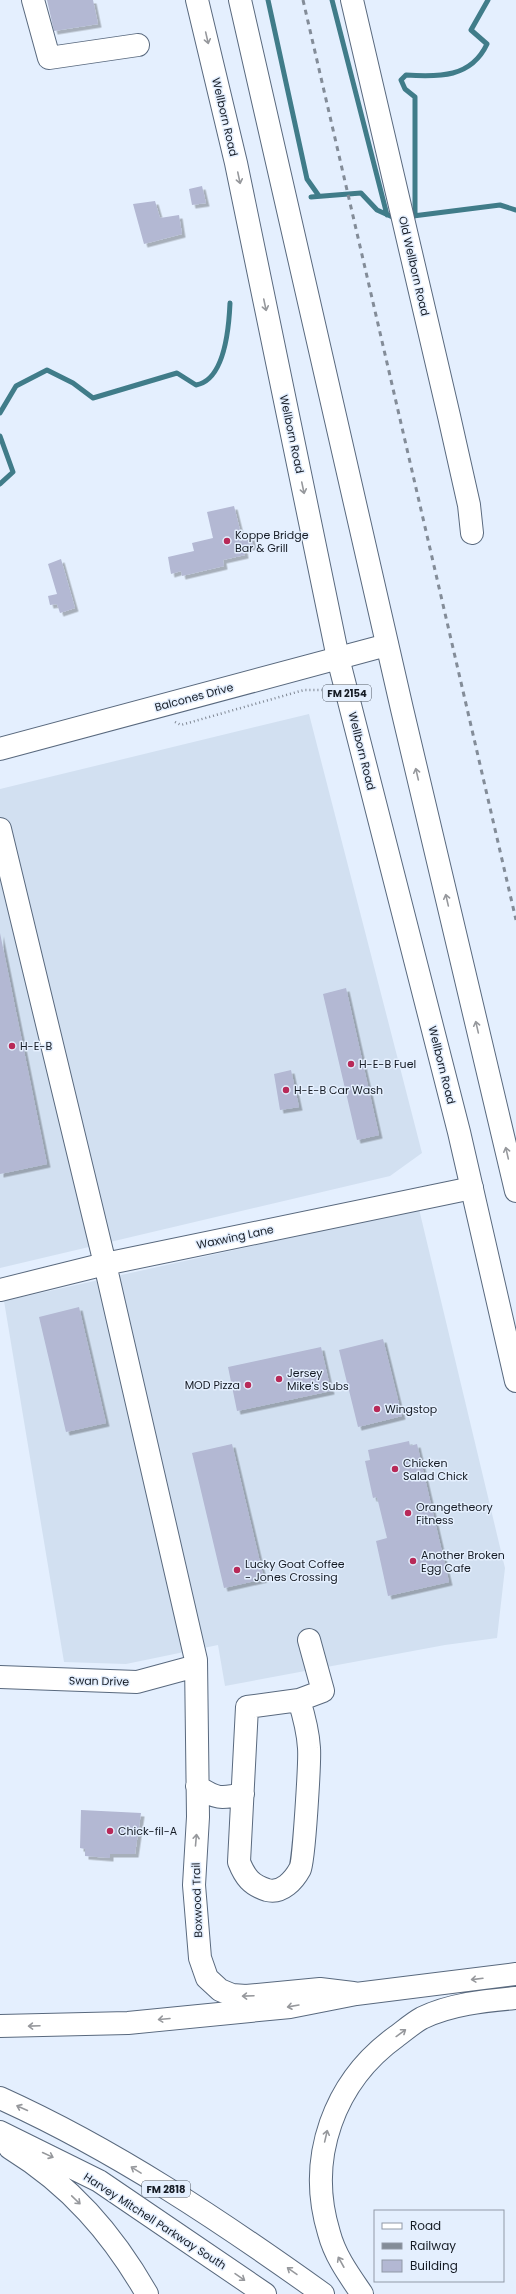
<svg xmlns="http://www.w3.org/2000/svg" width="516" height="2294" font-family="Poppins,sans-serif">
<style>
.built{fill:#d2e0f1}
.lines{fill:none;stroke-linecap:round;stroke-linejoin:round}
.stream{stroke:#407c89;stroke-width:5}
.building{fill:#b3b8d3;filter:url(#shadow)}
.minor-casing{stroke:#59697e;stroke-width:24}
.major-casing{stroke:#59697e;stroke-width:24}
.highway-casing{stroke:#59697e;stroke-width:24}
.path{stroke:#7e8692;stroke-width:2.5;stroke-dasharray:1 3;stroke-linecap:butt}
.minor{stroke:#fff;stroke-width:22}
.major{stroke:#fff;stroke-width:22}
.highway{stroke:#fff;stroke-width:22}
.rail{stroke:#838c98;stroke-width:3;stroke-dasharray:5 5;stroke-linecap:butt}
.oneway{stroke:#96989c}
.poi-dot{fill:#b82958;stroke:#e4effe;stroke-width:1.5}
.labels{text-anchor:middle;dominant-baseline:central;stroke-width:3;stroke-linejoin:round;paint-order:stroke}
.shield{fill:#e4effe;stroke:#535b65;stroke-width:1}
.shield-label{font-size:10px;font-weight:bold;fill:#151b24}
.street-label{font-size:11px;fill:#151b24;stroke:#e4effe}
.poi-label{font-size:11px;fill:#151b24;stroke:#e4effe;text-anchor:start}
</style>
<defs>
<filter id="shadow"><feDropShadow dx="3.5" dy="3.5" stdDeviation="0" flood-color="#0004"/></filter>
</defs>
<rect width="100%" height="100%" fill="#e4effe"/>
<path class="built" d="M309,714L422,1153L390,1176L0,1268V789Z
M419,1209L505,1568L497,1638L445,1645L225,1686L218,1645L126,1664L64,1662L4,1301Z"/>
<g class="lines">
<path class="stream" d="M268,0L307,179L319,196
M332,0L387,215
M311,197L361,193L377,210L397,219
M413,216L500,205L516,210
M415,216V97L405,89L401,80L406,75C439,77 471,78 487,44L471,30L488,0
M0,413L16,386L47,370L73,383L93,398L177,373L196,385C225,380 229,326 230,303
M0,436L13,472L0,484"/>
</g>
<path class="building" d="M47,0H93L98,24L54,31Z
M202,186L206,203L192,205L189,189Z
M155,201L160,218L179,215L182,234L144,244L133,204Z
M234,506L242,538L251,536L253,546L244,548L245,555L223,560L224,566L182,576L181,571L171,574L168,557L194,551L192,543L213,538L207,512Z
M61,559L75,608L60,613L57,604L50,605L48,596L57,594L48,564Z
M0,933L47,1164L0,1174Z
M346,988L379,1135L357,1140L323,994Z
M291,1070L299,1107L280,1110L274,1074Z
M79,1307L106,1423L66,1432L39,1317Z
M383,1339L402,1416L358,1427L339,1350Z
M321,1347L331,1391L237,1411L228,1367Z
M409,1441L410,1446L417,1444L449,1582L388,1596L376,1541L387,1538L377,1497L373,1498L365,1461L370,1460L368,1450Z
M232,1444L264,1579L224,1588L192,1453Z
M81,1810L141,1813L135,1854H110V1858L85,1856V1849L80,1848Z"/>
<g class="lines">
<g class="minor-casing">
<path id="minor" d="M33,0L49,58L138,45
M352,0L449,416L469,505L472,533
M0,749L387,645
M0,829L105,1264L196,1660L198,1817L194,1885L200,1958L207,1978L220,1990L232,1995L246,1996L320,1989L353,1993
M0,1290L105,1264L472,1188
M0,1677L137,1682L196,1666
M299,1700L247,1707L239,1862C245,1877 251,1885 267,1890C282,1894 294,1880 300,1869C304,1862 310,1760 309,1748C308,1731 304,1716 299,1700L323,1691L309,1640
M197,1786C216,1799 221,1799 243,1794"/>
</g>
<g class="major-casing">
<path id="major" d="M197,0L236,163L338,658L459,1132L516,1381
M240,0L402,709L516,1191"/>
</g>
<g class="highway-casing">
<path id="highway" d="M0,2026L128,2023L290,2007L356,1994L516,1974
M0,2098C115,2150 221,2221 323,2294
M0,2132L99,2181L265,2294
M10,2148C70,2185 112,2233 147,2294
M362,2294C349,2275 335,2256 329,2233C306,2158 334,2081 397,2036C405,2030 413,2023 422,2018C451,2004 484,2001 516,1998"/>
</g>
<path class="path" d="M175,722L181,725L304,690H322"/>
<use href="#minor" class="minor"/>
<use href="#major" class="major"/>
<use href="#highway" class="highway"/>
<path class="rail" d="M303,0L516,920"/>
</g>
<defs><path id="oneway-shaft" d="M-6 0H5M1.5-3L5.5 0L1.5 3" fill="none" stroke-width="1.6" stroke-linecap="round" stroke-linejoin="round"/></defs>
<g class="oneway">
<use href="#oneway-shaft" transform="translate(207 38) rotate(77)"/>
<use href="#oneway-shaft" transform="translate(239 178) rotate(78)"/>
<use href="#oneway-shaft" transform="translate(265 305) rotate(78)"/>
<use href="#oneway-shaft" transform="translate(303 488) rotate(78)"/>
<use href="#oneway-shaft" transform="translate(417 774) rotate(-103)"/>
<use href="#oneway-shaft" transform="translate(447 900) rotate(-103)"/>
<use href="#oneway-shaft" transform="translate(477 1027) rotate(-103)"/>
<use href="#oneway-shaft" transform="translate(507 1153) rotate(-103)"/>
<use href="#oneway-shaft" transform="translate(196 1840) rotate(-85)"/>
<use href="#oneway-shaft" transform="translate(477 1979) rotate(173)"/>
<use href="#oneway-shaft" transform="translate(248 1996) rotate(178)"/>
<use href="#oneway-shaft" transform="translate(293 2006) rotate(170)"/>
<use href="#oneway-shaft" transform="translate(164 2019) rotate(175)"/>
<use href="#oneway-shaft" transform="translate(34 2026) rotate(178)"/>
<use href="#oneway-shaft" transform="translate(401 2033) rotate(-36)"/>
<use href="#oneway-shaft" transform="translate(22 2108) rotate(-156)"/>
<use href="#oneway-shaft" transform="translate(326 2136) rotate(-77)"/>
<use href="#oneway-shaft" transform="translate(48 2155) rotate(25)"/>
<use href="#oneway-shaft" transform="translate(136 2170) rotate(-148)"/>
<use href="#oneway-shaft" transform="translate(76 2200) rotate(44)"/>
<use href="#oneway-shaft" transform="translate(341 2262) rotate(-119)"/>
<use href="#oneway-shaft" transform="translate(292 2271) rotate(-145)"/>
<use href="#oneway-shaft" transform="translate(240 2277) rotate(35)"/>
</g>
<g class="poi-dot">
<circle cx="227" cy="541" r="4"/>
<circle cx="12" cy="1046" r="4"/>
<circle cx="351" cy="1064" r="4"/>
<circle cx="286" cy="1090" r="4"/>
<circle cx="279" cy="1379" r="4"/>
<circle cx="248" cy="1385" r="4"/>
<circle cx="377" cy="1409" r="4"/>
<circle cx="395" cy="1469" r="4"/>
<circle cx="408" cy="1513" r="4"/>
<circle cx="413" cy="1561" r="4"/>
<circle cx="237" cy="1570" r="4"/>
<circle cx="110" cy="1831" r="4"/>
</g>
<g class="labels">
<g class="shield">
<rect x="323" y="685" width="48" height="16" rx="3"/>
<rect x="142" y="2181" width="48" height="16" rx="3"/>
</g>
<g class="shield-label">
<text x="347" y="693">FM 2154</text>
<text x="166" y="2189">FM 2818</text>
</g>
<g class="street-label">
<text transform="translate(225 117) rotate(77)">Wellborn Road</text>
<text transform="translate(414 266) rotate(77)">Old Wellborn Road</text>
<text transform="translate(292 434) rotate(78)">Wellborn Road</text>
<text transform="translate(194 697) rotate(-15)">Balcones Drive</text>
<text transform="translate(362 751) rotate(76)">Wellborn Road</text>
<text transform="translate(442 1065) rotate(76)">Wellborn Road</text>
<text transform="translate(235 1237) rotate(-12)">Waxwing Lane</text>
<text transform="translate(99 1681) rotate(1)">Swan Drive</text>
<text transform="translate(197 1900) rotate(-92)">Boxwood Trail</text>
<text transform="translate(155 2221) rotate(33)">Harvey Mitchell Parkway South</text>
</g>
<g class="poi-label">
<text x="235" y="535">Koppe Bridge<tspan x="235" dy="13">Bar &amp; Grill</tspan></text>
<text x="20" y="1046">H-E-B</text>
<text x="359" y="1064">H-E-B Fuel</text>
<text x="294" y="1090">H-E-B Car Wash</text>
<text x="287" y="1373">Jersey<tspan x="287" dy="13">Mike's Subs</tspan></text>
<text x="240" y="1385" text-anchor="end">MOD Pizza</text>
<text x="385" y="1409">Wingstop</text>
<text x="403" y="1463">Chicken<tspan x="403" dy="13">Salad Chick</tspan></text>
<text x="416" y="1507">Orangetheory<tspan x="416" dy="13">Fitness</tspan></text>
<text x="421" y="1555">Another Broken<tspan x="421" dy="13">Egg Cafe</tspan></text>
<text x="245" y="1564">Lucky Goat Coffee<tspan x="245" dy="13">- Jones Crossing</tspan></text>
<text x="118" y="1831">Chick-fil-A</text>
</g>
</g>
<rect x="374" y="2210" width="130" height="72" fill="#e4effe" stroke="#919aa7"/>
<rect x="382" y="2223" width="20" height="6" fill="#ffffff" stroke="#919aa7"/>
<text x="410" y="2230" font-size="12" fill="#151b24">Road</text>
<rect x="382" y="2243" width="20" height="6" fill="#838c98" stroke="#919aa7"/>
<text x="410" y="2250" font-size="12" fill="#151b24">Railway</text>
<rect x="382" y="2260" width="20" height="12" fill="#b3b8d3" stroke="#919aa7"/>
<text x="410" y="2270" font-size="12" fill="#151b24">Building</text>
</svg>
